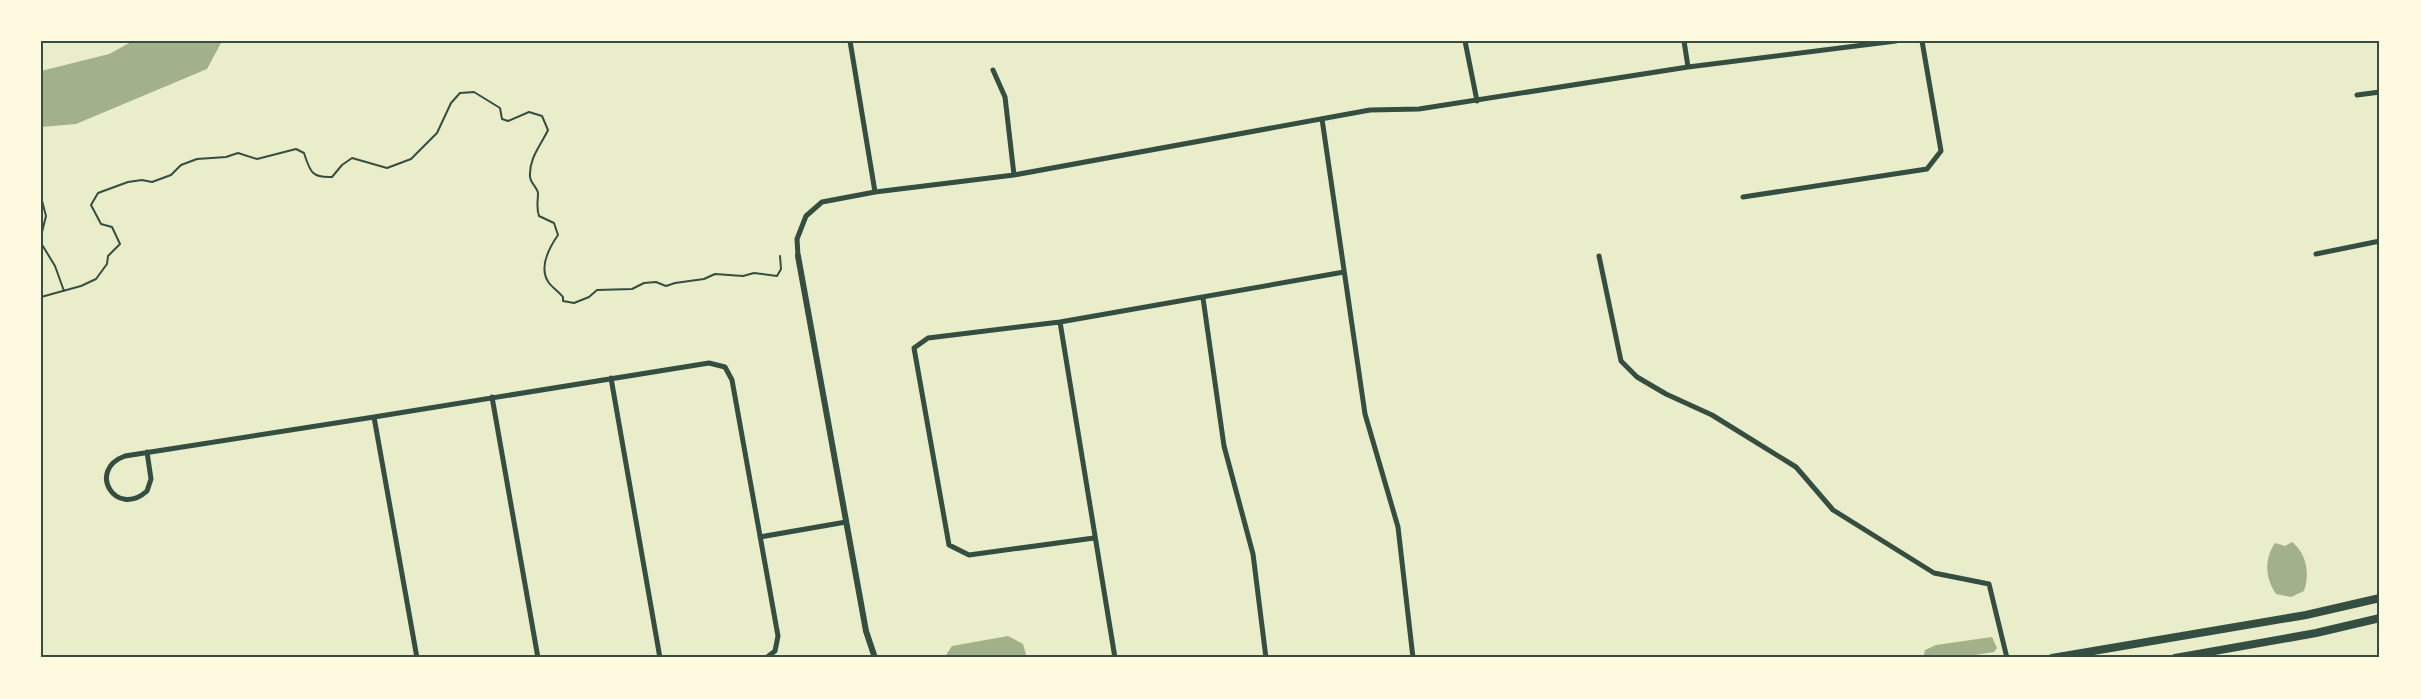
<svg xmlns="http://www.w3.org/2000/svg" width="2421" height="699" font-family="Barlow,sans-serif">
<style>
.water{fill:#a3b18a}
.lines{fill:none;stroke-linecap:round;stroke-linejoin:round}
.path{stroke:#344e41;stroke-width:2}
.minor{stroke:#344e41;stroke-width:5}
.tertiary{stroke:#344e41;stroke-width:6}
.primary{stroke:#344e41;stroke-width:8}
.neatline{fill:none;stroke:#344e41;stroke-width:2}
</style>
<rect width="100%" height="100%" fill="#e9edc9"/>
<path class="water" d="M133,41H222L207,69L76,124L41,127V71L109,54Z
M2292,542C2307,554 2310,574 2304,591L2291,597L2276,594C2265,578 2264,559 2275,543L2285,546Z
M1008,636L1023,644L1027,658H944L952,646Z
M1992,637L1997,648L1994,652L1957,658H1923L1925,650L1936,645Z"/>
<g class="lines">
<path class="path" d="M41,197L46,216L41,236
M41,243L55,266L64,291
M41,297L81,286L96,279L107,264L108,256L120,244L112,227L101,224L91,205L98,193L128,182L142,180L152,182L171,175L181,165L197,159L226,157L238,153L257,159L296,149L304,153C310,171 311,178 332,177L342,165L352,158L387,168L411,159L437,133L451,103L460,93L474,92L500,108L502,119L508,121L529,112L542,116L548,130C541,145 529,158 530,176C530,183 537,187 538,193C538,202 536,207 539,216L554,223L558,235C549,248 538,268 549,283C553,288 559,292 563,297V301L574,303L589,297L597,290L632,289L644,283L656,282L666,286L675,283L704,279L715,274L743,276L754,273L777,276L781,269L780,256"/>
<path class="minor" d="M850,41L875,192
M1465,41L1477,101
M1684,41L1688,67
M993,70L1005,97L1014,175
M2357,95L2380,92
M1322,119L1365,414L1398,527L1413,658
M1743,197L1927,169L1941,151L1922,41
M2316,254L2380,241
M798,256L797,239L806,216L822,202L875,192L1014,175L1370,110L1419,109L1688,67L1896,41
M1599,256L1621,361L1637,377L1666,394L1712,415L1796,467L1833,510L1934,573L1989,584L2007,658
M1203,298L1224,446L1253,554L1266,658
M1060,322L1115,658
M611,378L660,658
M492,397L538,658
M147,452L151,479L147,491C116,519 86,470 125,456L374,417
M760,537L846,522
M1094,538L969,555L949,545L914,348L928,338L1060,322L1344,272
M417,658L374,417L709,363L725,367L732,380L778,636L775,651L766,658"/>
<path class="tertiary" d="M798,256L866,631L875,658"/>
<path class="primary" d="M2052,658L2306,615L2380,598
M2175,658L2316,633L2380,618"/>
</g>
<rect width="2421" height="699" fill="none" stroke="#fefae0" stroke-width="85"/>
<rect x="42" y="42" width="2336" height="614" class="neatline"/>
</svg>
